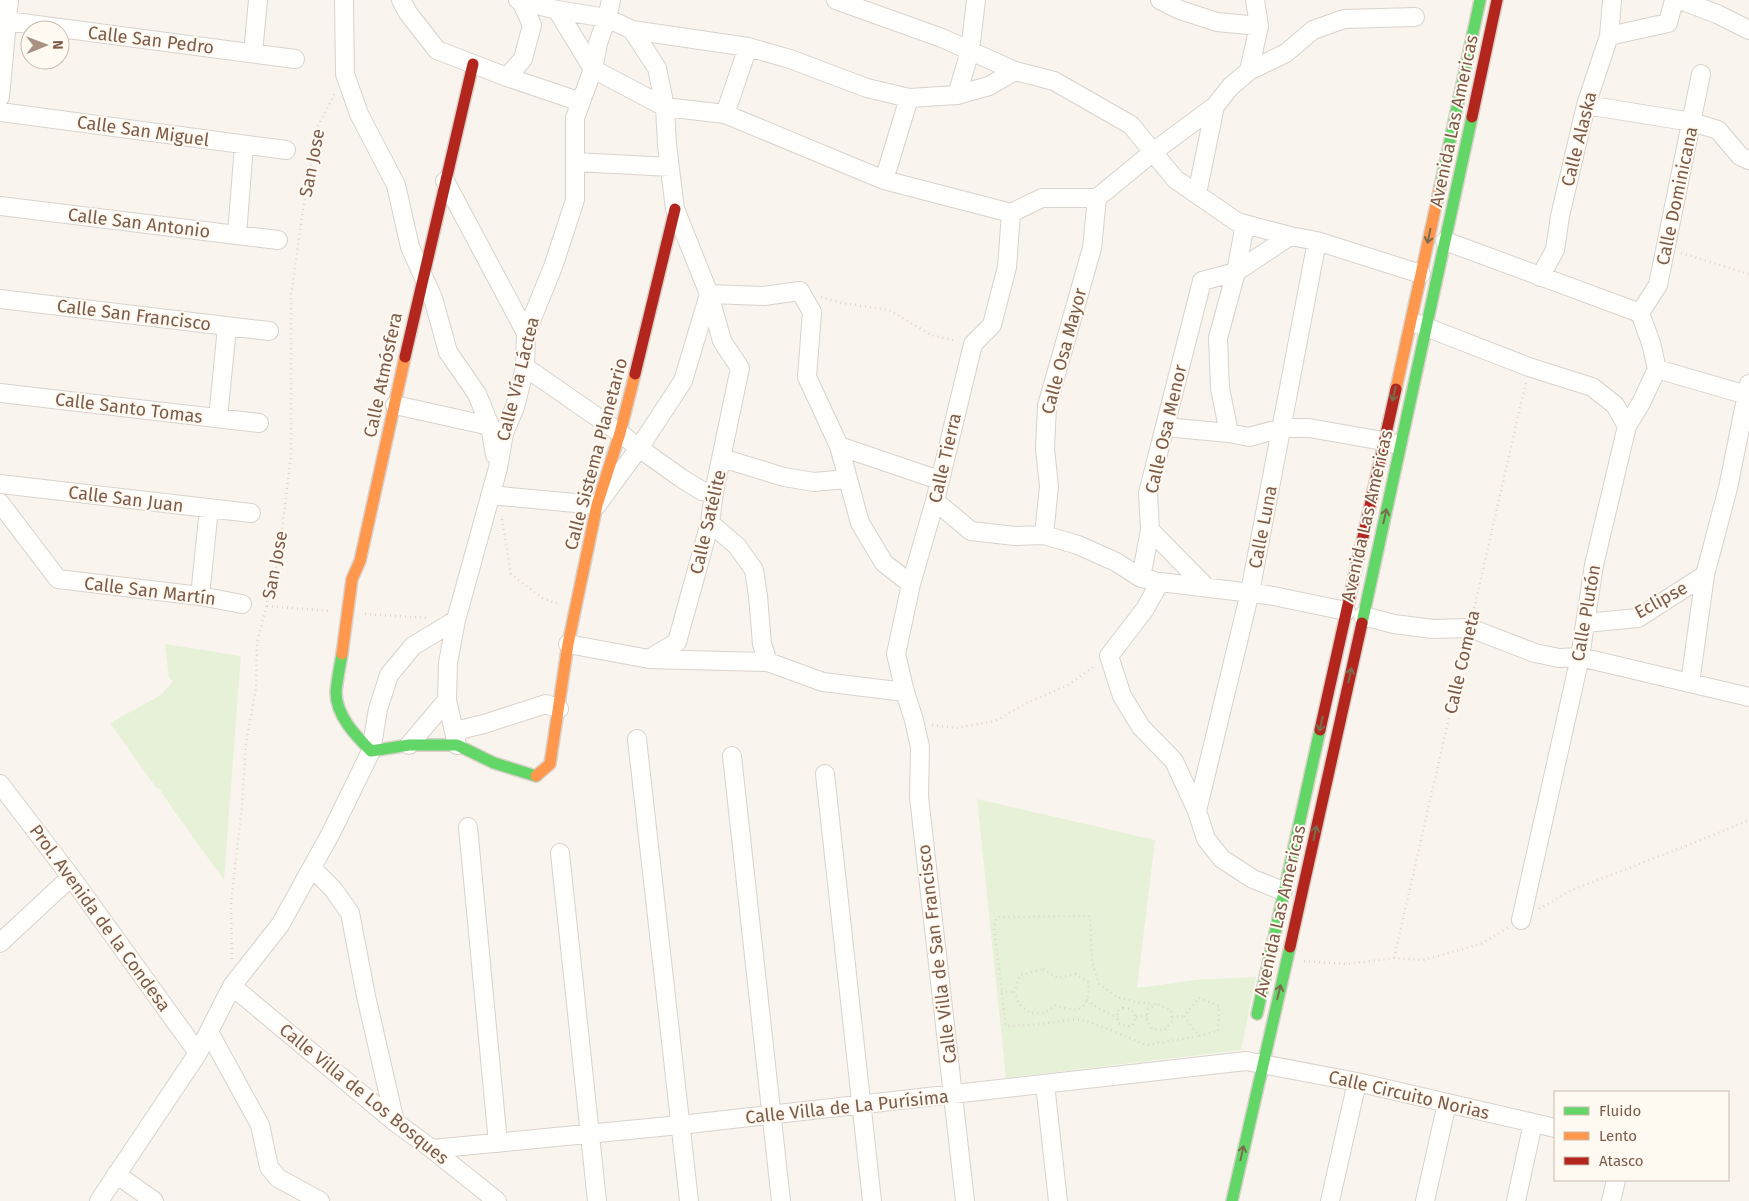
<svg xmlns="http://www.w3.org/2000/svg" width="1749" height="1201" font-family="'Fira Sans',sans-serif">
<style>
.green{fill:#e6f1d7}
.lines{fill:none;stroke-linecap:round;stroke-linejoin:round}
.street-casing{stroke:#d9d2cc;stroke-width:20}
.fast-casing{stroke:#d9d1ca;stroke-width:14}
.slow-casing{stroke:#d9d1ca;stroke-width:14}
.jam-casing{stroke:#d9d1ca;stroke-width:14}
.path{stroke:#dcd4ce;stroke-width:2.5;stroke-dasharray:1 4;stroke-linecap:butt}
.street{stroke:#fefefc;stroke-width:18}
.fast{stroke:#63d668;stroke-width:11}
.slow{stroke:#ff974d;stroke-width:11}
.jam{stroke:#b3261e;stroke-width:11}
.oneway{stroke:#796d4e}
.labels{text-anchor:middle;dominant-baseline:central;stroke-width:4;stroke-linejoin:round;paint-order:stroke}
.street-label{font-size:18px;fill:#7d5b49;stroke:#fffaf1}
</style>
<rect width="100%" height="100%" fill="#f9f5ee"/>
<path class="green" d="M165,644L240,656L241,654L224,880L174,811L159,788L157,789L110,723L161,695L173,681L169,678Z
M977,799L1155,840L1137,988L1196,980L1256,977L1241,1050L1006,1078Z"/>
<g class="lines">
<g class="street-casing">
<path id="street" d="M344,0L345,74L359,114L396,185L410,247L433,298L448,352L477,394L490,426L495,455
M401,0L408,13L437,50L507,77L581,102
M518,0L557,10L607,18L632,30L748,47L790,59L867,88L909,98L957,95L989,86L1015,71
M836,0L942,38L1015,71L1054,81L1131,125L1175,179L1237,222L1290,236L1317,241L1421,274
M1160,0L1180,10L1217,22L1259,26
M1680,0L1717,14L1749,30
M557,10L593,69L665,107L725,114L884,180L1011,213
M7,21L295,59
M1609,36L1668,23L1674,0
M253,53L258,0
M1249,71L1286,53L1313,30L1344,19L1415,17
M507,77L523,59L532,25L521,1
M957,95L970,51L976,0
M0,97L9,0
M1586,105L1692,122L1718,130L1740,156L1749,160
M0,112L286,150
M725,114L748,47
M576,162L670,167
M884,180L909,98
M445,181L526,333
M1197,194L1215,106L1231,86L1249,71L1259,26L1255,0
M1097,198L1153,152L1215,106
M0,206L278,240
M237,235L244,145
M1445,241L1640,313
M1540,277L1555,250L1560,216L1586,105L1609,36L1612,0
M0,299L269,331
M1640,313L1658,285L1701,74
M1418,324L1529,367L1592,387L1615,405L1627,426
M525,367L620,433L639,448L681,478L702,491L714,492
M1657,369L1747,395
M0,393L259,423
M395,405L490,426
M218,418L227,327
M1165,427L1229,433L1249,437L1282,428H1309L1383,441L1395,444
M1229,433L1220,388L1218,338L1236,272L1245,224
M839,446L939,480
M722,458L784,477L814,482L847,479
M0,484L251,513
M490,495L597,505L639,448L683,381L709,294L675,209L667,145L665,107L657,68L632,30
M935,501L971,531L1015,536L1044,535L1078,545L1116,562L1141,578L1152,580
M0,503L58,579L200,596L242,604
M710,523L737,546L754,570L758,596L762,644L768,662
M1150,530L1206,587
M1044,535L1049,486L1045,449L1047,406L1092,248L1097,198
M1141,578L1150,530L1148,493L1202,281L1236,272L1290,236
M200,596L209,508
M1363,616L1394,624L1433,629L1470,628L1535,653L1559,658L1580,657L1749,697
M1585,623L1638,618L1705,575
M568,644L649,659L768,662L823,682L905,692
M649,659L677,642L710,523L714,492L740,368L722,341L709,294L764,296L800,291L812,312L807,377L839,446L860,523L884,563L911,584
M1690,683L1705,575L1728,488L1749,384
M455,731L484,724L546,704L559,709
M637,739L689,1201
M409,745L447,700
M457,745L447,700L448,663L456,620L498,468L504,433L515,407L525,367L526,333L553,267L575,200V118L593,69L598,43L607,18L611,0
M732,756L781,1201
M825,774L872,1201
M0,784L71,877L198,1053
M1197,811L1250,592L1317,241
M468,827L498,1143
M560,853L597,1201
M312,868L333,889L350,913L366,996L395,1122
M1283,891L1253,879L1222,859L1206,839L1197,811L1174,761L1141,727L1122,696L1109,656L1145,609L1160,582L1268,595L1346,611
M1521,920L1580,657L1594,565L1627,426L1641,403L1657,369L1651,343L1640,313
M0,943L71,877
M232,986L395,1122L432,1149L497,1201
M209,1032L260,1125L269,1167L278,1178L320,1201
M1045,1084L1058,1201
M432,1149L680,1125L1246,1061L1357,1082L1555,1128
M116,1174L154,1201
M99,1201L198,1053L232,986L280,925L331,833L371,751L378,709L389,675L413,646L456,620
M965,1201L919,797L920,747L914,720L905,692L896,654L911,584L935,501L973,344L992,325L1007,267L1011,213L1042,198H1097
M1330,1201L1357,1082
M1425,1201L1447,1103
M1516,1201L1533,1123
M1611,1201L1616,1180"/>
</g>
<g class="fast-casing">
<path id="fast" d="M1440,187L1480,0
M1362,623L1472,117
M342,654C340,666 337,680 336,692C336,716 356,736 371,751L409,745H457L494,763L536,776
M1257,1014L1320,730
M1232,1201L1290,947"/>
</g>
<g class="slow-casing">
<path id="slow" d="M1396,389L1440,187
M342,654L352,579L360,561L405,357
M536,776L550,764L568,644L597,505L620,433L635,374"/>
</g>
<g class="jam-casing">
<path id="jam" d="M1472,117L1497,0
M405,357L473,64
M635,374L675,209
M1320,730L1396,389
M1290,947L1362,623"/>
</g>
<path class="path" d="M1681,253L1749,274
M821,297L842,303L889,310L931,335L957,341
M502,519L511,574L542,598L558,604
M267,606L330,611
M1473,613L1526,382
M365,614L427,618
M932,725L956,728L995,721L1027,703L1068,685L1096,665
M1539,909L1572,890L1696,842L1749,820
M1394,958L1466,643
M232,959L231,903L242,806L246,743L256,688L257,642L278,561L291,456V296L302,216L318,126L335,93
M1304,961L1346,964L1394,958L1423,960L1481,944L1509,927
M1043,969L1058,978L1076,974L1089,983C1089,1009 1080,1015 1056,1005L1045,1013H1030L1019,1004L1014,992L1020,975Z
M1001,992H1014
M1199,998L1219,1006L1218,1031L1199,1036L1184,1016Z
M1087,1000L1098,1008L1118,1018
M1157,1004L1148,1009L1147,1021L1152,1029L1165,1030L1172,1021L1171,1010L1157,1004L1141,1003L1117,997L1099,984L1092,962L1090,916L997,917L994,928L1006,1026L1032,1025L1079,1019L1096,1024L1146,1045L1199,1036
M1123,1008L1131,1009L1136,1017L1132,1026H1125L1118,1023L1117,1011Z
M1136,1017L1147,1016
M1172,1017L1184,1016"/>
<use href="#street" class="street"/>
<use href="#fast" class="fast"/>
<use href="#slow" class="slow"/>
<use href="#jam" class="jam"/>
</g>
<defs><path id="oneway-shaft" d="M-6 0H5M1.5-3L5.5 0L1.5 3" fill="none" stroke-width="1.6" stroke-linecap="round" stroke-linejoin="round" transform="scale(1.25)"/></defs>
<g class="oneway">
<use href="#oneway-shaft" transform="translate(1429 236) rotate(101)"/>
<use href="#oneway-shaft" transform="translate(1394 394) rotate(103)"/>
<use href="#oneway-shaft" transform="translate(1385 516) rotate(-77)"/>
<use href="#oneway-shaft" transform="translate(1350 675) rotate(-78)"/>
<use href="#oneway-shaft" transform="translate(1321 724) rotate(103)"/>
<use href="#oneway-shaft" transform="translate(1315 833) rotate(-78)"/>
<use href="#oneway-shaft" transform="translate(1279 992) rotate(-76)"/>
<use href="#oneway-shaft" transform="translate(1242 1153) rotate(-78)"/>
</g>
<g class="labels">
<g class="street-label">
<text transform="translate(151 40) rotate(7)">Calle San Pedro</text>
<text transform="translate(1454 121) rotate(-78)">Avenida Las Americas</text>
<text transform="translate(143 131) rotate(8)">Calle San Miguel</text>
<text transform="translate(1579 139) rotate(-76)">Calle Alaska</text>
<text transform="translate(312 163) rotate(-79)">San Jose</text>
<text transform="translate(1677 196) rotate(-78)">Calle Dominicana</text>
<text transform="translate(139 223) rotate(7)">Calle San Antonio</text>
<text transform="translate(134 315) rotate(7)">Calle San Francisco</text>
<text transform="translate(1064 351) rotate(-75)">Calle Osa Mayor</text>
<text transform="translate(383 375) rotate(-78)">Calle Atmósfera</text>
<text transform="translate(518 379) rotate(-76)">Calle Vía Láctea</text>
<text transform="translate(129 408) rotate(7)">Calle Santo Tomas</text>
<text transform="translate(1166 429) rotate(-77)">Calle Osa Menor</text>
<text transform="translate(596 454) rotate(-75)">Calle Sistema Planetario</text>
<text transform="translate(945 458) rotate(-77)">Calle Tierra</text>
<text transform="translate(126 499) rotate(7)">Calle San Juan</text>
<text transform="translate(1367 516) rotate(-77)">Avenida Las Americas</text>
<text transform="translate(708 522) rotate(-77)">Calle Satélite</text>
<text transform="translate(1263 527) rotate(-79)">Calle Luna</text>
<text transform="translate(275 565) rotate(-79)">San Jose</text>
<text transform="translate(150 591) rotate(7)">Calle San Martín</text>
<text transform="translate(1661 600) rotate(-29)">Eclipse</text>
<text transform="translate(1586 613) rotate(-80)">Calle Plutón</text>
<text transform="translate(1462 662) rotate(-77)">Calle Cometa</text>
<text transform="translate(1280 911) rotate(-77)">Avenida Las Americas</text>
<text transform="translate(100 918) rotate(54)">Prol. Avenida de la Condesa</text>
<text transform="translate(937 954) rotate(-97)">Calle Villa de San Francisco</text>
<text transform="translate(364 1094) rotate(39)">Calle Villa de Los Bosques</text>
<text transform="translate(1409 1095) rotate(13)">Calle Circuito Norias</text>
<text transform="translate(847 1107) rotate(-6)">Calle Villa de La Purísima</text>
</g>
</g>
<rect x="1554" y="1091" width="175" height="90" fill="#fffaf1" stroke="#cbbaae"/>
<rect x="1564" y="1107" width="25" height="8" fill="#63d668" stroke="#cbbaae"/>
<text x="1599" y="1116" font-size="15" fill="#7d5b49">Fluido</text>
<rect x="1564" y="1132" width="25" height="8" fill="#ff974d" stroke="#cbbaae"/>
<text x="1599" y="1141" font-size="15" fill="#7d5b49">Lento</text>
<rect x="1564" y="1157" width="25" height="8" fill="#b3261e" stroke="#cbbaae"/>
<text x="1599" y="1166" font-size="15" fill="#7d5b49">Atasco</text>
<g transform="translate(45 45) rotate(89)"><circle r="24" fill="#fffaf1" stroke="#cbbaae"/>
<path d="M0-4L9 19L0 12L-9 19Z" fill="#a89183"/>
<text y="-8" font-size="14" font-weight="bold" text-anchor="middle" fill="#7d5b49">N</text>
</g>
</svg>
